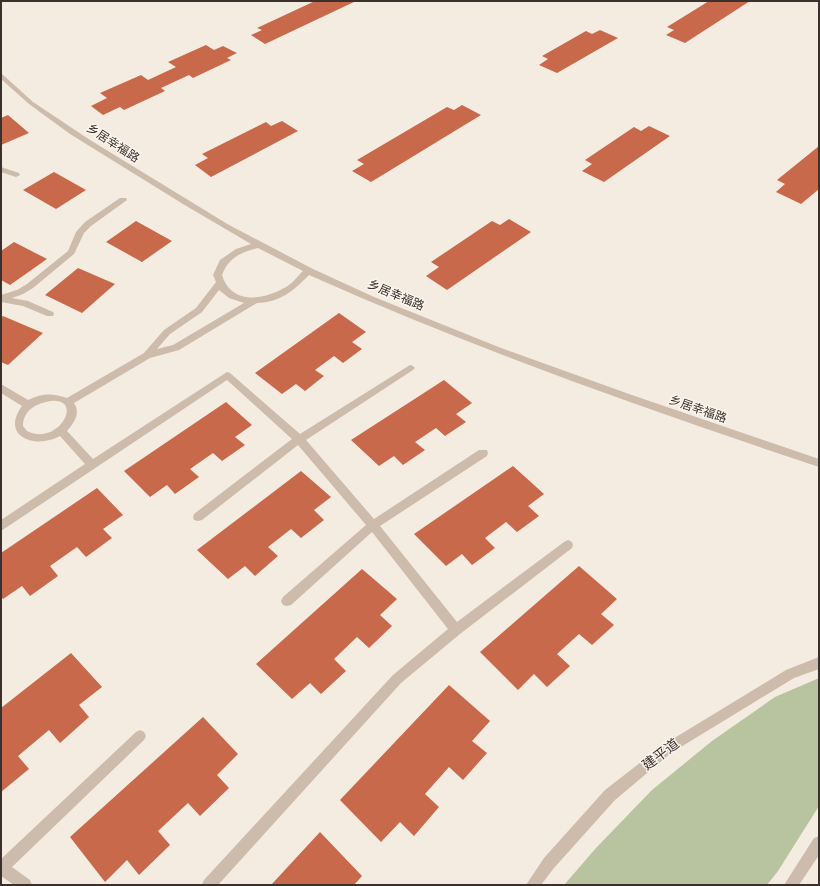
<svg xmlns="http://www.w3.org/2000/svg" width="820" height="886" font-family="'Alegreya Sans','Noto Sans SC',sans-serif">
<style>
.green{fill:#b8c4a0}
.building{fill:#c8694b}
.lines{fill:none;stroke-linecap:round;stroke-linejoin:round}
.minor{fill:#cdbbac;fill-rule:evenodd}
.labels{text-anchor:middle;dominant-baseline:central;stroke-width:3;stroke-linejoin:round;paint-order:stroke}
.street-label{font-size:12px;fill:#3b302b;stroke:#fbf5ee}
.near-street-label{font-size:14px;fill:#3b302b;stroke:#fbf5ee}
</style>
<rect width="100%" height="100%" fill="#f4ebe1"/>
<path class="green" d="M819,678V806L778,871L767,885H564L596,848L652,790L712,741L775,697Z"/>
<path class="building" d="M315,1H356L265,44L251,35L262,30L257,28Z
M709,1H750L685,43L666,35L674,30L667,27Z
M600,30L618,38L557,73L539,65L548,59L542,56L586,31L592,34Z
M206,45L214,50L223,46L237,53L227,58L231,60L193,78L189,75L161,88L165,91L124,110L120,107L103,115L91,106L107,98L100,93L141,75L148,80L176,67L168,62Z
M462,105L481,115L371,182L352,171L364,164L357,160L447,107L454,110Z
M8,115L29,133L1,145V118Z
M282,121L298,131L211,177L195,165L208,158L202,154L266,122L271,126Z
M649,126L670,136L604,182L582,171L592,164L585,160L634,127L641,131Z
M819,146V189L801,204L776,192L785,184L777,180Z
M54,172L86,190L56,209L23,190Z
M509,219L531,232L447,290L426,276L439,267L431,262L492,221L500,225Z
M136,221L172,241L142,262L106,242Z
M14,242L47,259L10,285L1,280V251Z
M78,268L115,284L82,313L45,295Z
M339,313L366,332L352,342L362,349L343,363L334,356L315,370L324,376L305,391L296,384L282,394L255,373Z
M3,316L43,333L8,365L1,362V318Z
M444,380L472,403L456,414L466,422L445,436L436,428L415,442L425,450L403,465L394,456L379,466L351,440Z
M226,402L252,425L235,437L245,445L222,461L213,453L190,469L199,477L175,494L167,485L150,497L124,471Z
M513,466L544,494L528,506L539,516L517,532L506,522L485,538L495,548L472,565L462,554L446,566L414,534Z
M301,471L331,497L314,510L324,520L301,538L291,529L268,547L278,556L255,576L245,566L228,579L197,550Z
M97,488L123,515L103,529L112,538L86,557L77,547L50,566L58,576L30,596L22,586L3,599L1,597V553Z
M579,566L617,599L601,614L614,625L592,645L579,634L557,654L570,666L547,687L534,674L518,690L480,652Z
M362,569L397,599L380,615L392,626L369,648L357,637L334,659L346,671L321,694L310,683L292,699L256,664Z
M71,653L102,687L79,705L89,717L60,743L49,730L18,756L29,769L1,792V708Z
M449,685L490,721L472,741L487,753L463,780L449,767L425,794L439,807L414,836L400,822L381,842L340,800Z
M203,717L238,754L217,775L229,788L200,816L188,803L158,831L170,845L139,875L127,860L105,882L70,837Z
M320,832L362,876L354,885H271Z"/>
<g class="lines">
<path class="minor" d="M1,73L33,102L90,140L229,225L313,269L374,297L501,348L629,394L819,459V467C647,410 475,349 309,275C293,291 281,302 257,303L179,350L150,358L74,403C81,413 74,423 67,431L93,459L227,372L230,373L300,434L410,365L413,366L415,368L413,370L306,440L374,519L479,450H487L488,453L487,456L380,526L457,622L564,542L568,540L572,542L573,545L572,548L460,634L401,683L218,885H202L204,880L393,675L448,629L372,532L291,605L287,606L283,605L281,601L283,597L366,525L298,445L202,520L198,521L194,520L193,517L194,514L292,439L227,380L1,531V520L85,464L60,436C35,450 0,436 22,406L1,393V384L28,400C43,393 52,393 67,398L144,353L164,330L196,308L216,282L213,275L220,260L236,249L251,244L183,204L70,134L29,104L1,79ZM258,248L303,271C297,277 291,285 284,288C261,301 231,304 222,275C229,257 240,253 258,248ZM219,290L229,298L244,303L173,345L157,349L170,334L202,312ZM51,401C85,398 58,447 27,431L23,426C23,410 37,403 51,401Z
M1,167L19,173L20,175L16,177L1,172Z
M120,198H126L127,200L91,226L84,233L74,254L33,288L23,294L12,298L28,301L53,312L54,314L53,316H47L23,306L1,302V295L17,290L27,284L68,251L76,232L85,222Z
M819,657V669L794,678L671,753L615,800L554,868L541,885H526L544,858L605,790L663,745L786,670Z
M140,730L144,732L146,736L144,740L12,867L30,880L32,885H14L1,876V859L136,732Z
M819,836V855L799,885H784L814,838Z"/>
</g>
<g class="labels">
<g class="street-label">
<text transform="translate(113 143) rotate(33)">乡居幸福路</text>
<text transform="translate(396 295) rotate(23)">乡居幸福路</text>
<text transform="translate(698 409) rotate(19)">乡居幸福路</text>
</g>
<g class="near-street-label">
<text transform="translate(661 755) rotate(-37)">建平道</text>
</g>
</g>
<rect width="820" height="886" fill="none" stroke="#3b302b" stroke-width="4"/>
</svg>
